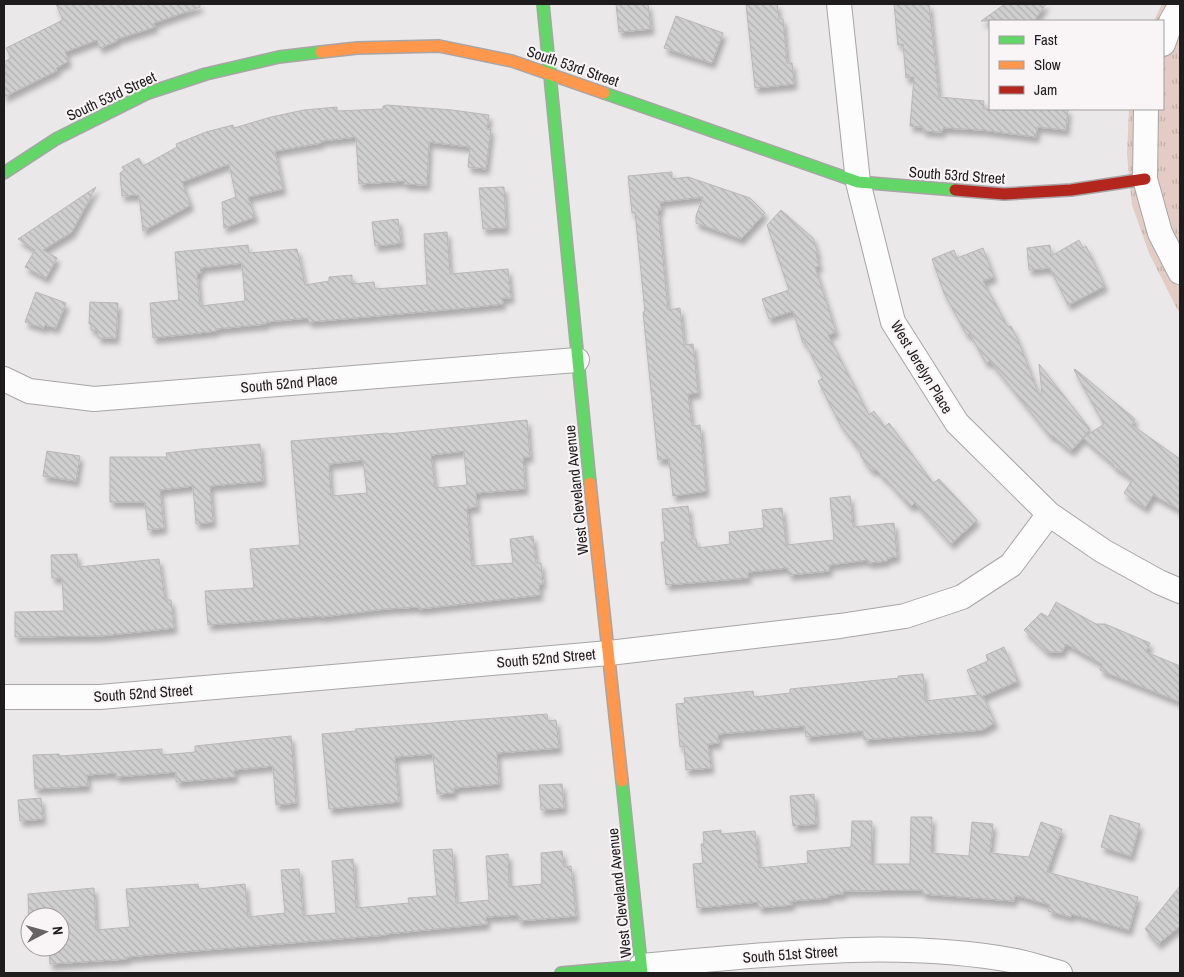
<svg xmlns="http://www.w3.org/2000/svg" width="1184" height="977" font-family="'Archivo Narrow',sans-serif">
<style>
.grass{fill:url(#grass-tufts)}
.building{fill:url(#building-back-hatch);stroke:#b9b7b8;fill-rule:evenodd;filter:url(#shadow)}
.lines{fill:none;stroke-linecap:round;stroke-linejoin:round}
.street-casing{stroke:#a7a5a6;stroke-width:26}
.fast-casing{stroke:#a7a5a6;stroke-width:14}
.slow-casing{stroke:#a7a5a6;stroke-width:14}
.jam-casing{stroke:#a7a5a6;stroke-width:14}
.street{stroke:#fcfcfc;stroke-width:24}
.fast{stroke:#63d668;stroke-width:11}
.slow{stroke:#ff974d;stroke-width:11}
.jam{stroke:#b3261e;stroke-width:11}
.labels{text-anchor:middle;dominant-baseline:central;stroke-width:4;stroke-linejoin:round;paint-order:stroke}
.street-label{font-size:15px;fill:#1e1c1d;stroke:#f9f4f6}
</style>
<defs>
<pattern id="grass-tufts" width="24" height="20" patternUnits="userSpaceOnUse" patternTransform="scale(1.25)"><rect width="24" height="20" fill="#e2ccc3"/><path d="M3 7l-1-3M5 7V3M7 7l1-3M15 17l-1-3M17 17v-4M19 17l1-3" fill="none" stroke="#c1afa7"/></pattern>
<pattern id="building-back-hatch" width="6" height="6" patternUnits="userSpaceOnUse" patternTransform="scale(1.25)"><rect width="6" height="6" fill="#d0cfcf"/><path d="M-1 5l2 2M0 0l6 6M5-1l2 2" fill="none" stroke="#b2b1b1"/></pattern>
<filter id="shadow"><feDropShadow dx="3" dy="5.5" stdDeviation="2.5" flood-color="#0004"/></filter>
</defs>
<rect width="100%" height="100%" fill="#eae8e9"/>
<path class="grass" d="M1162,4H1180V313L1176,307L1149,253L1132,205L1127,154L1129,109H1163V21H1154Z"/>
<path class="building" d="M56,4H200V7L154,23L155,27L117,39V41L100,48L97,40L65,52L69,61L56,68L58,70L4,97V62L11,58L6,48L63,20Z
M616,4H648L651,29L619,32Z
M746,4H777L779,19H783L787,63H792L794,84L755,88Z
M894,4H929L939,97L984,101L983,109H1068L1066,130L1037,127L1036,137L982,130L943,128L942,132L923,131V127L910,126L914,77L906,78L903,44L898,45Z
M1005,4H1046L1034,21H981Z
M676,16L723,33L712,63L664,48Z
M387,105L452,110L489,115L487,129H491L486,169L468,167L470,147L429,142L427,185L404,184L405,181L359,184L356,137L321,141V143L275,151L283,189L248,197L255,217L224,228L222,202L236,197L229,164L182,182L191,205L143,231L139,195L122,196L120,173L124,170L122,167L139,158L143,166L177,147L176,144L206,132L233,125L234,128L271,117L304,110L337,107V111L383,109V106Z
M672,172V179L688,177L750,198L765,213L741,239L696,223V216L703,197L660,202L661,210H658L668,310L680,308L684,345L693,344L698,393L688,394L692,426L700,425L706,491L673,496L669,459L658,460L643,312H645L635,212L632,213L628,176Z
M96,187L72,232L43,250L57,258L46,278L25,267L35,250L18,239Z
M504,187L506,228L483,229L479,188Z
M781,210L813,238L818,254L816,255L820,266L815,267L836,332L828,335L869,415L874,411L885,427L889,423L933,483L939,479L977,520L951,544L915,503L911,507L885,478L884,479L877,470H871L860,455L862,454L840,424L818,381L823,378L805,342L803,343L793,311L769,319L762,299L789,290L767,225Z
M398,219L401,243L375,246L372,222Z
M447,232L450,274L508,269L511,298H502L503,304L466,308L309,322L308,318L266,322V324L216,329V331L153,338L150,303L179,300L175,252L248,245L249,253L297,249L305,285L329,281V277L352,275V284L374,282L375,289L427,285L424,234ZM242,263L245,301L200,306L197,273H201L200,268Z
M1079,240L1083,248L1086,246L1105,286L1068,305L1050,268L1029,270L1027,248L1050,245L1051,256Z
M983,248L994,277L983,281L1008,327L1011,326L1018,340L1039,395L1042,394L1039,364L1090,429L1083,438L1104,424L1074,370L1075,369L1135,419L1132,425L1180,459V510L1153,495L1145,508L1124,493L1133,479L1113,466L1114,465L1083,438L1071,451L1053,436L1051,437L990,361L986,363L970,334L967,335L944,293L932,259L954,250L957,258Z
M36,292L66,303L56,328L45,325L44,328L25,322Z
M90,302L118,303L116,338H98V330H91V324H89Z
M527,420L530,457H523L525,489L476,493L477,507L467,508L472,566L513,563L510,539L533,536L536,563H541L543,584H539L540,595L419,609V607L385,609L321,617L320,616L208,625L205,591L254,588L250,549L300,545L291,441L388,433V434ZM464,451L467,485L435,488L431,455ZM363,460L367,493L331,496L329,464Z
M260,444L263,481L210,486L213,522L196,524L193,486L160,490L164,528L148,530L145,502H110V457H167L166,453L201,449Z
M47,451L80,456L76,481L43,476Z
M850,496L853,527L894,523L897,557L887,558V561L868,563L867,560L829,565V571L789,575L788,568L748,572V578L666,585L661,542H665L662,509L688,506L692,539H696L697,548L730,544L729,532L764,528L762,510L782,508L786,545L834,540L830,498Z
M77,554L78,567L159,559L165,600H171L174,628L100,636L15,637V612L64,611L62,578H52L51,555Z
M1056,602L1096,624H1105L1150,643L1146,652L1180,666V702L1100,670L1102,664L1066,644L1062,652H1047L1024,630L1041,613L1048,617Z
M1004,647L1018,681L983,696L995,723L982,730L864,740L863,731L806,737L805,726L718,734L719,743L708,744L711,768L686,770L684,746L680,747L676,704L685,703L684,698L753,691L754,697L790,693V689L899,678L898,676L923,674L925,701L978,695L967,670L988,661L986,655Z
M547,714L548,721L556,720L559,748L497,753L499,784L454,788V793L437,794L433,754L395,757L399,802L329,809L322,734L356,731L355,729Z
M291,736L296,803L276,805L273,766L234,770L235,777L176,782V772L116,777V773L87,775L88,786L35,789L33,755L59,754L60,756L162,749V755L195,752V746Z
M562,784L564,808L541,810L539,785Z
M814,794L816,824L793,826L790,796Z
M41,798L43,819L20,821L18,800Z
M1110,815L1140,824L1131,856L1101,847Z
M911,817H932L931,853L969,856L972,822L993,824L990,853L1029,857L1041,822L1062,829L1047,872L1138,897L1129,930L1072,914L1071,917L1048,911L1050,905L1015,895L1014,901L923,894V890L843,891V894L828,895V898L791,901L792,905L759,908L758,902L697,908L693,864L703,863L701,844H704L703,832L721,830V834L755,831L759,868L808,863L807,851L851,847L852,821H872L871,864H910Z
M452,849L456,903L489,900L486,856L508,854L509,887L542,884L541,853L562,851L564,867L571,866L576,916L519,921L518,915L486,917L487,924L385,934L386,935L182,952L127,957V959L50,964L49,947H60V917H30L29,921L28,894L94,888L96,930L130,927L126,889L198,884L199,889L245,884L248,917L285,913L281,870L299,869L303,916L336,913L332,861L353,859L356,908L409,903L408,898L437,896L433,850Z
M1180,886V926L1158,944L1145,929Z"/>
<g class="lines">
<g class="street-casing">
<path id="street" d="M839,4L858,182L893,322L957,423L1049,514L1103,551L1159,582L1180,591
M1163,44L1171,22L1180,6
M1146,109L1145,179L1160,233L1180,272
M4,379L29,391L94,399L577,360
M4,697H100L609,653L840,626L905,616L962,597L1011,565L1049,514
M641,966C766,955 892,938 1016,961C1030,964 1045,969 1060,973"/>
</g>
<g class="fast-casing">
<path id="fast" d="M543,4L590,483
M604,93L858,182L955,190
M4,173L56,139L148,93L206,74L279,57L321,52
M622,781L642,973
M561,973L641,966"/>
</g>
<g class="slow-casing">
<path id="slow" d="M321,52L357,48L439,46L512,61L604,93
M590,483L622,781"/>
</g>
<g class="jam-casing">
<path id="jam" d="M955,190L1004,194L1071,190L1145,179"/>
</g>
<use href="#street" class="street"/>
<use href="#fast" class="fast"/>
<use href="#slow" class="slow"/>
<use href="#jam" class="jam"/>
</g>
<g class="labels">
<g class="street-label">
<text transform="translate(573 66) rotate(19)">South 53rd Street</text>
<text transform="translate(111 96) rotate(-25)">South 53rd Street</text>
<text transform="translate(957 175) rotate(4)">South 53rd Street</text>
<text transform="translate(922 367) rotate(59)">West Jerelyn Place</text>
<text transform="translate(289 383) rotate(-5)">South 52nd Place</text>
<text transform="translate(576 490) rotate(-96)">West Cleveland Avenue</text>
<text transform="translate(546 658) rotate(-5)">South 52nd Street</text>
<text transform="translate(143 693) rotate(-4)">South 52nd Street</text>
<text transform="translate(619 893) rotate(-96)">West Cleveland Avenue</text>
<text transform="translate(790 954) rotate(-4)">South 51st Street</text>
</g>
</g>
<rect width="1184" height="977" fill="none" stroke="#1e1c1d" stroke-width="10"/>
<rect x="989" y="20" width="175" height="90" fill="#f9f4f6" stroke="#a19e9f"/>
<rect x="999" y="36" width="25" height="8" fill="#63d668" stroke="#a19e9f"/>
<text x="1034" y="45" font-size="15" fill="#1e1c1d">Fast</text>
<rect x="999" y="61" width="25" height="8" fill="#ff974d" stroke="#a19e9f"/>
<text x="1034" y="70" font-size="15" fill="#1e1c1d">Slow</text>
<rect x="999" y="86" width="25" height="8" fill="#b3261e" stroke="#a19e9f"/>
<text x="1034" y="95" font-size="15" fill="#1e1c1d">Jam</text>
<g transform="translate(45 932) rotate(84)"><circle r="24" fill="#f9f4f6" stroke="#a19e9f"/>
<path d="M0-4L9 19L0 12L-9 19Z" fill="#656364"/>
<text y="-8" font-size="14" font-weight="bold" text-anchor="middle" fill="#1e1c1d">N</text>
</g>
</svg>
